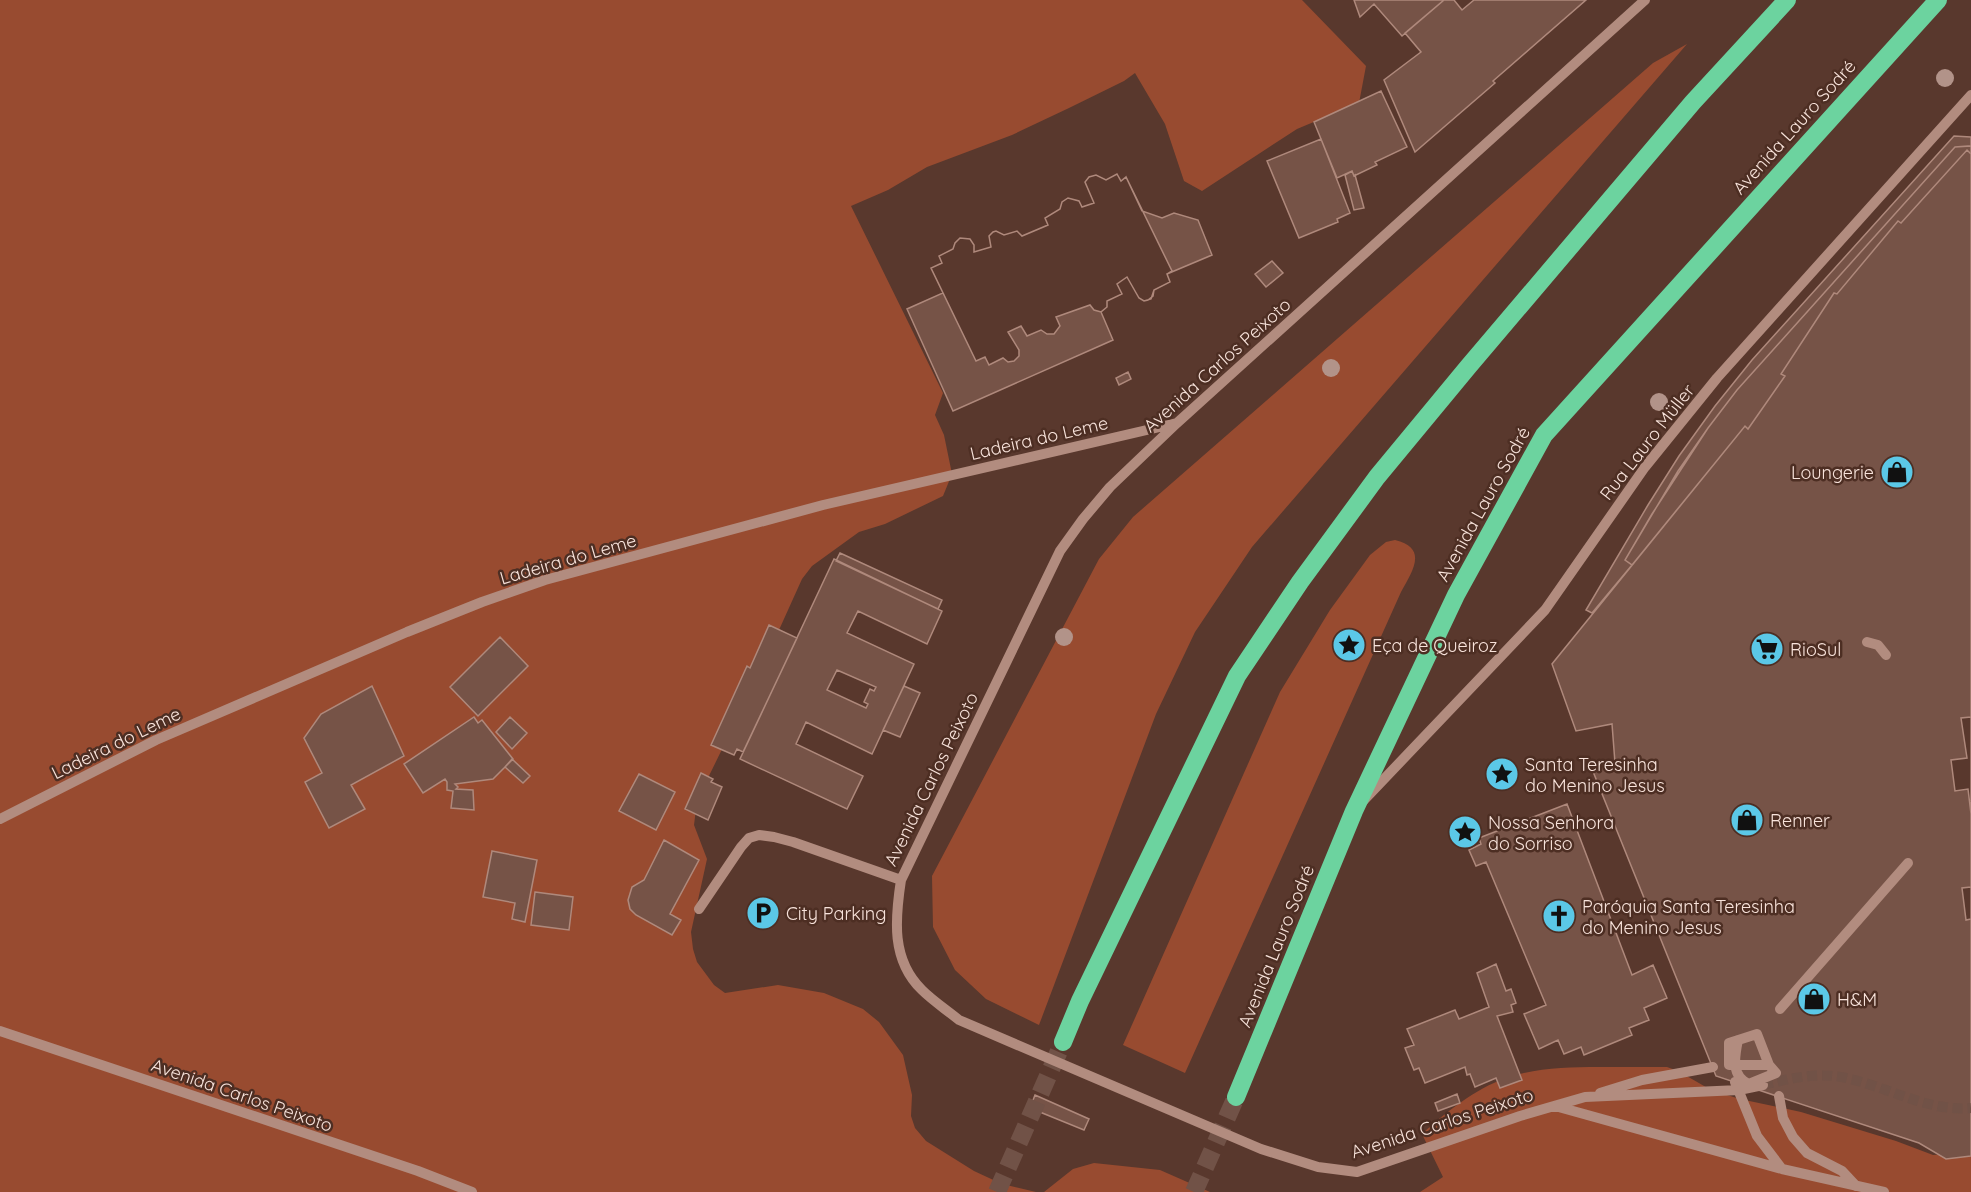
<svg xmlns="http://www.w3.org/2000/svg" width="1971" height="1192" font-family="Quicksand,sans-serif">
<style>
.green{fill:#984b30}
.building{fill:#765347;stroke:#af897c;stroke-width:1.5;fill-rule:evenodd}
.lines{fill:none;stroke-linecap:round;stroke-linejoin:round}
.minor-tunnel{stroke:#715247;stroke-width:10;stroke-dasharray:10 5;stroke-linecap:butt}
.highway-tunnel{stroke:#715247;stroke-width:18;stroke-dasharray:18 9;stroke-linecap:butt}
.minor{stroke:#b28c7f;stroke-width:10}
.highway{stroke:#6cd39f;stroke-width:18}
.tree{fill:#b29389}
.labels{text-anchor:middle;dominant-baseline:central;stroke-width:5;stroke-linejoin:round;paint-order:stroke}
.street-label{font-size:18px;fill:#f8e3db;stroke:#4d2e23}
.poi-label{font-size:18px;fill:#f8e3db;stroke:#4d2e23;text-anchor:start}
</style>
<rect width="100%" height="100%" fill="#59382d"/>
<path class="green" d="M0,0H1302L1366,66L1359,103L1297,129L1202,191L1184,181L1165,124L1135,73L1124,81L1069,108L1012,135L927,167L888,190L851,206L943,393L935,415L944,435L952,474L943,496L885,524L859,532L812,566L802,579L765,661L707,780L696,809L694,825L707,859L691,932L693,949L697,962L714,985L725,993L778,985L824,993L863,1009L879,1022L903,1055L912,1095L911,1116L915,1128L926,1141L974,1171L1002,1184L1036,1192H0Z
M1687,44L1252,547L1195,632L1156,714L1039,1025L986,999L955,970L933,927L932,876L1099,559L1133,517L1653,63Z
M1395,540C1429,548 1412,572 1401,592L1185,1073L1123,1045L1280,692L1330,610L1370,555L1386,542Z
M1626,1067H1667L1678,1071L1711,1090L1740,1099L1801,1112L1896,1141L1933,1155L1971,1152V1192H1420L1443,1177L1422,1134C1446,1112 1475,1089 1506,1078C1543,1065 1588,1067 1626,1067Z
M1094,1163L1160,1170L1210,1192H1044L1073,1169Z"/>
<path class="building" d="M1354,0H1444L1402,36L1374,4L1360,17Z
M1444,0H1454L1462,10L1474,0H1586L1493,81L1495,83L1415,152L1384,80L1421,52L1405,33Z
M1381,91L1407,147L1375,162L1377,165L1354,176L1352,171L1337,178L1314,122Z
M1954,136L1971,137V146L1955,147L1737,390L1708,428L1652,514L1625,560L1632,565L1592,613L1586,610L1648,505L1679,456L1715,406L1752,360Z
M1321,139L1350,213L1337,219L1338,222L1299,238L1267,161Z
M1968,146H1971V154L1967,150L1901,223L1898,221L1837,294L1834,293L1781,374L1785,376L1748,429L1745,426L1632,565L1625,560L1678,471L1708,428L1737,390L1955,147Z
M1967,150L1971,154V1156L1946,1159L1919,1143L1716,1076L1592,769L1591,765L1615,763L1612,724L1576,731L1552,664L1745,426L1748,429L1785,376L1781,374L1834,293L1837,294L1898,221L1901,223Z
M1352,171L1354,176L1355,175L1364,208L1354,210L1345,175Z
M1117,174L1121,181L1126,177L1172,271L1167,274L1170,282L1154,290L1151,299L1144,301L1139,298L1127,277L1117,284L1122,294L1107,301V307L1101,312L1094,310L1090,305L1056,317L1060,326L1054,334H1047L1041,330L1027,336L1021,326L1008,332L1019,350V356L1014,361L1008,362L1003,358L989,365L985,357L976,361L931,268L942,263L939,256L953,249L955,243L960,238L970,239L974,245V252L991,247L989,236L993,232L996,231L1004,235L1017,231L1022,236L1048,225L1045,218L1060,209L1062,202L1068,198L1079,201L1082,207L1094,203L1085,182L1089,177L1096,175L1106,180Z
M1117,174L1121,181L1126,177L1142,211L1162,218L1174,213L1198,220L1212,255L1167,274L1170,282L1154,290L1153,296L1148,300L1144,301L1139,298L1127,277L1117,284L1122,294L1107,301V307L1101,312L1113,340L953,411L907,309L943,293L931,268L942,263L939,256L953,249L955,243L960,238L970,239L974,245V252L991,247L989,236L993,232L996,231L1004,235L1017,231L1022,236L1048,225L1045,218L1060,209L1062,202L1068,198L1079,201L1082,207L1094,203L1085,182L1089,177L1096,175L1106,180Z
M1272,261L1283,273L1266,287L1255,274Z
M1128,372L1131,379L1119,385L1116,378Z
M840,553L942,600L938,609L836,561Z
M834,559L942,611L927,644L858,611L847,633L914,664L872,754L806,722L796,744L863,776L847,809L740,759ZM837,670L876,687L874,691L870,689L864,702L868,704L866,708L827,690Z
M769,625L797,638L743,752L737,749L734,755L711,745L747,666L750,668Z
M500,637L528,666L478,716L450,687Z
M372,686L404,756L351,785L365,809L329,828L305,782L322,773L304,738L321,714Z
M904,686L920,693L900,737L883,730Z
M474,717L478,723L482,720L513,759L493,779L455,784L458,787L456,789L473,790L474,810L451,808L453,791L447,790V782L445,779L423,793L404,764Z
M510,717L527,733L512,749L496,732Z
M1971,717V814L1968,789L1955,791L1951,760L1967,758L1961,718Z
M512,759L530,776L523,783L505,767Z
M701,773L713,779L711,782L722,787L708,820L685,809Z
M639,774L675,792L656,830L619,811Z
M1567,804L1632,975L1653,965L1667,998L1644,1008L1649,1020L1629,1028L1632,1035L1584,1055L1581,1047L1564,1054L1558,1040L1539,1049L1524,1014L1546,1005L1486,862L1476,866L1469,850L1481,844L1479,838Z
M664,840L699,860L670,914L681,920L672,935L636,915L630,909L628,900L632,887L644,880Z
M492,851L537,860L525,922L512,919L515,903L483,897Z
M1971,887V919L1966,920L1962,888Z
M535,892L573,897L569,930L531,925Z
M1496,964L1506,991L1511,989L1516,1003L1511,1005L1513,1012L1497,1016L1522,1080L1500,1088L1496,1078L1475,1087L1470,1074L1467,1075L1465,1067L1425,1083L1419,1068L1414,1070L1405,1048L1414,1045L1407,1029L1455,1010L1459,1019L1489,1007L1477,973Z
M1457,1094L1460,1103L1438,1111L1435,1103Z
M1035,1095L1089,1119L1084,1130L1030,1108Z"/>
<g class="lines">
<path class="minor-tunnel" d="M1763,1085C1792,1078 1820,1071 1850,1079C1890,1088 1929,1112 1971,1108"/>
<path class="highway-tunnel" d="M997,1192L1063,1042
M1194,1192L1236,1097"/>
<path class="minor" d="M1645,0L1177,423L1110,487L1083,519L1060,551L901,880C895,919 891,960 922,990C933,1001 947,1010 959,1020L1261,1149L1318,1167L1357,1172L1520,1116L1585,1097L1739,1090L1763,1085
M1867,642L1878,645L1886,655
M1364,800L1545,610L1645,467L1717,378L1971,95
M0,819L156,740L407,632L482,602L545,580L823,505L1177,423
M699,909L741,847L749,838L759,835L774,837L793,842L901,880
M1780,1009L1908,863
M0,1031L418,1171L472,1192
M1738,1040C1735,1055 1730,1076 1749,1084
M1735,1082L1757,1136L1782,1169
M1749,1084L1776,1073L1769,1065L1757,1034L1729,1043V1065H1769
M1600,1093L1642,1080L1713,1067
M1779,1096L1783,1118L1793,1137L1807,1153L1842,1171L1856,1186
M1555,1106L1782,1169L1884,1192"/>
<path class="highway" d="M1063,1042L1080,1001L1237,676L1300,582L1377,477L1468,367L1693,102L1787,0
M1236,1097L1354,811L1456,595L1544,435L1938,0"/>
</g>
<g class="tree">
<circle cx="1945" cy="78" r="9"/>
<circle cx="1331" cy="368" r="9"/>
<circle cx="1659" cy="402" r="9"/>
<circle cx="1064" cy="637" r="9"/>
</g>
<defs>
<g id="shop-disc" transform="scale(1.725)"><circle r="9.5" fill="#5bc8e7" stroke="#4d2e23"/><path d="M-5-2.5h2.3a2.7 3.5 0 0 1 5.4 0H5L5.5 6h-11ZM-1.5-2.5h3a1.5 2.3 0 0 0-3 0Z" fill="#111"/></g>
<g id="sight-disc" transform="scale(1.725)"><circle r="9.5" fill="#5bc8e7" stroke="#4d2e23"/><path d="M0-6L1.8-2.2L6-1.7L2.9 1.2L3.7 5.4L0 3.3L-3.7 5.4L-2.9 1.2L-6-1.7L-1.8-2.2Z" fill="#111"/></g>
<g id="supermarket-disc" transform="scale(1.725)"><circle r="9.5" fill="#5bc8e7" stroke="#4d2e23"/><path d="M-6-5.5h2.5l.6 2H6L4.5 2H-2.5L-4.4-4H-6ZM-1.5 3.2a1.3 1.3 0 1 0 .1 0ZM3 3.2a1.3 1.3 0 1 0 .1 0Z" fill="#111"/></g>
<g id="parking-disc" transform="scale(1.725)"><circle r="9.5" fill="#5bc8e7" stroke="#4d2e23"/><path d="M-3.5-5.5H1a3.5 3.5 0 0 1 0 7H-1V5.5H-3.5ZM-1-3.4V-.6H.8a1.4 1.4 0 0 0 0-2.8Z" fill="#111"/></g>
<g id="church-disc" transform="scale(1.725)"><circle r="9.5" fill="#5bc8e7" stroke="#4d2e23"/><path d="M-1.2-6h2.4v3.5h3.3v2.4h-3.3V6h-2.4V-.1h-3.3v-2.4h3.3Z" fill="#111"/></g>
</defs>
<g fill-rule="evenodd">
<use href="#shop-disc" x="1897" y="472"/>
<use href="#sight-disc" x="1349" y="645"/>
<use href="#supermarket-disc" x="1767" y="649"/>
<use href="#sight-disc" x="1502" y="774"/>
<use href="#shop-disc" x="1747" y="820"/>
<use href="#sight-disc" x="1465" y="832"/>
<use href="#parking-disc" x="763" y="913"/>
<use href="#church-disc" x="1559" y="916"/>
<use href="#shop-disc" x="1814" y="999"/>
</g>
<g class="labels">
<g class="street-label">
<text transform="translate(1794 127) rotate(-48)">Avenida Lauro Sodré</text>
<text transform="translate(1217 365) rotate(-42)">Avenida Carlos Peixoto</text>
<text transform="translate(1039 438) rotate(-13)">Ladeira do Leme</text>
<text transform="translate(1647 442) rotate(-52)">Rua Lauro Müller</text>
<text transform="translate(1483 504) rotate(-61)">Avenida Lauro Sodré</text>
<text transform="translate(568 559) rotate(-16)">Ladeira do Leme</text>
<text transform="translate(116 743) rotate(-26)">Ladeira do Leme</text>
<text transform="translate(931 779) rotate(-64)">Avenida Carlos Peixoto</text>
<text transform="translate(1276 946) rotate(-68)">Avenida Lauro Sodré</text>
<text transform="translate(242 1095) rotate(19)">Avenida Carlos Peixoto</text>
<text transform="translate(1442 1123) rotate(-18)">Avenida Carlos Peixoto</text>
</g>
<g class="poi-label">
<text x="1874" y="472" text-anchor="end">Loungerie</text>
<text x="1372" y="645">Eça de Queiroz</text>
<text x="1790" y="649">RioSul</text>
<text x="1525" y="764">Santa Teresinha<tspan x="1525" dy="21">do Menino Jesus</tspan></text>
<text x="1770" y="820">Renner</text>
<text x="1488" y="822">Nossa Senhora<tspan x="1488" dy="21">do Sorriso</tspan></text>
<text x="1582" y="906">Paróquia Santa Teresinha<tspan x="1582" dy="21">do Menino Jesus</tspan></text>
<text x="786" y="913">City Parking</text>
<text x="1837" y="999">H&amp;M</text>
</g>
</g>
</svg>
